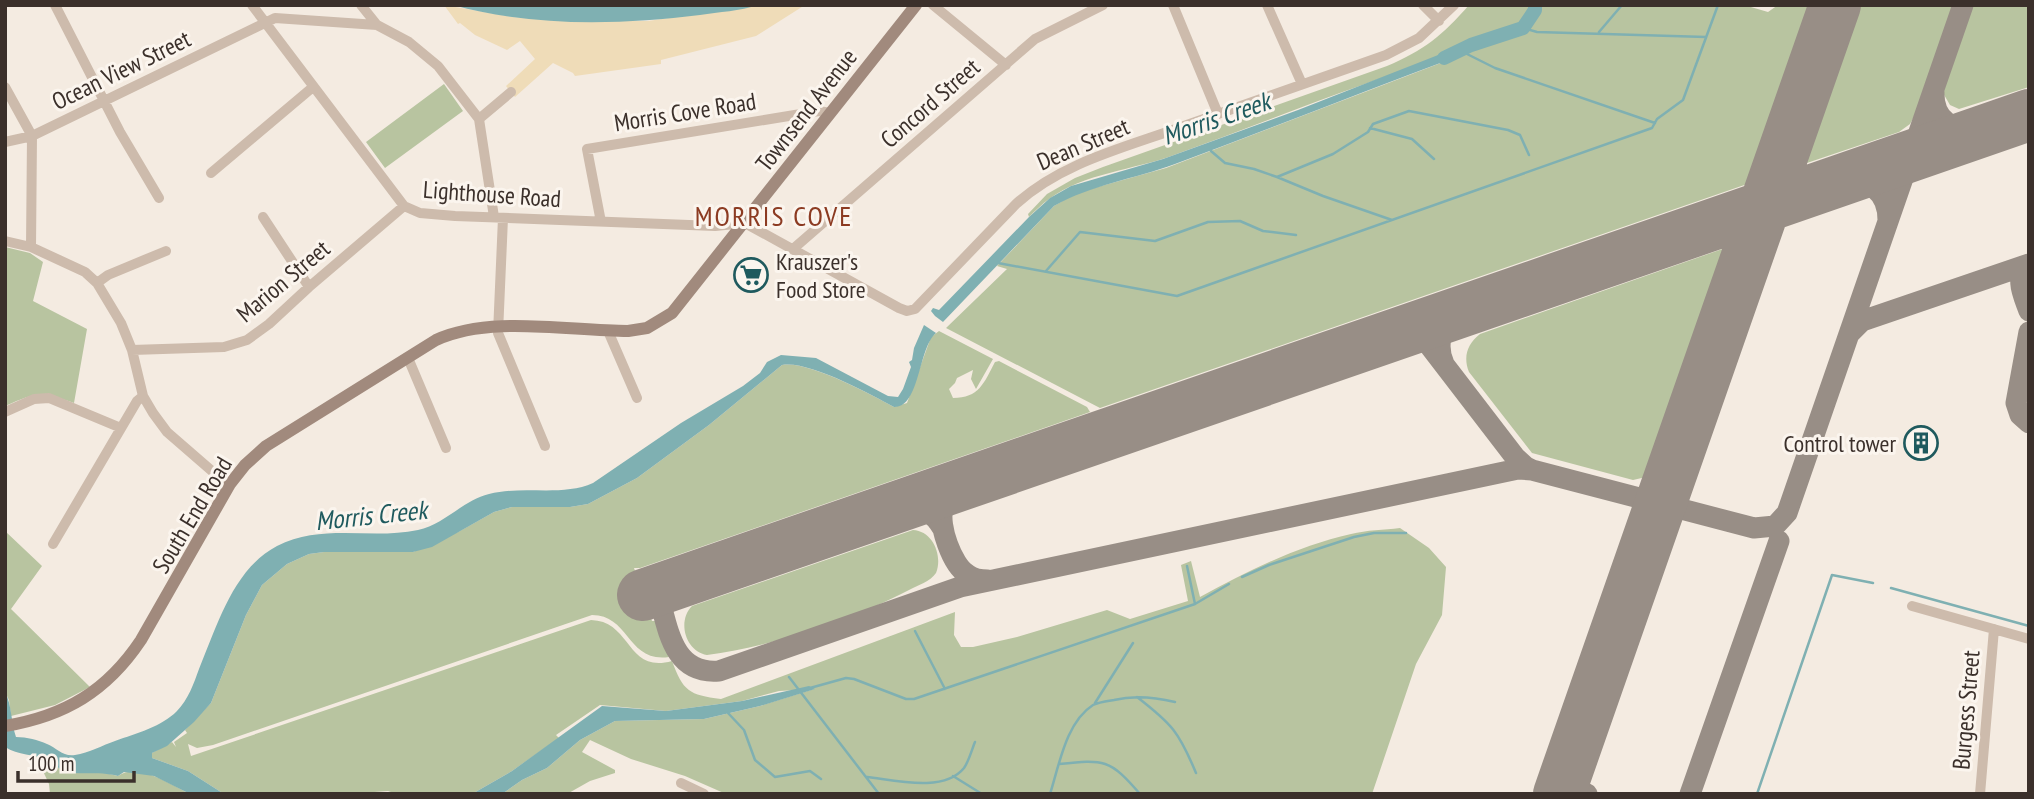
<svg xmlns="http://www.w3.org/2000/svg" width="2034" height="799" font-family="'PT Sans Narrow',sans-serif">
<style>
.green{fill:#b8c4a0}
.sand{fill:#efdcb8}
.water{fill:#7fb0b2}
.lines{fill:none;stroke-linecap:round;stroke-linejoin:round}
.stream{stroke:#7fb0b2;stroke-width:2.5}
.river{stroke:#7fb0b2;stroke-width:14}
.taxiway{stroke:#988e86;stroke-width:21}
.runway{stroke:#988e86;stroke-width:52}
.minor{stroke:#cdbbac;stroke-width:10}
.secondary{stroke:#a18a7d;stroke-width:12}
.labels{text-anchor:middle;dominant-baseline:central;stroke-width:6;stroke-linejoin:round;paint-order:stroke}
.street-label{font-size:24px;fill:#3b302b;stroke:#fbf5ee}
.poi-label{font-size:24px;fill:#3b302b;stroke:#fbf5ee;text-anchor:start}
.water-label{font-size:26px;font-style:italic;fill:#1f5a5e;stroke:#fbf5ee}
.quarter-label{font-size:28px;letter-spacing:2px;fill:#8c3b22;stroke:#fbf5ee}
</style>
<rect width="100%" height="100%" fill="#f4ebe1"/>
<path class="green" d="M1469,5H1744L1768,12L1778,5H1815L1753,182L1100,408L946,328L1007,269L997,266L1054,206L1076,193L1166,168L1459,56L1461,51C1364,82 1270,120 1174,155C1134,170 1084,173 1049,199C1042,204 1035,211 1029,217L1028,214L1047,194L1075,178L1103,167L1387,66C1423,51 1443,35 1469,5Z
M1852,5H1954L1918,109L1910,124L1899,132L1795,167Z
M1973,5H2029V87L1959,109L1950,105L1943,93Z
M444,84L463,111L385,168L366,142Z
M1731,246L1654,468L1646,477L1633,480L1532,453L1469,372C1463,357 1467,344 1480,334Z
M5,247L30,253L43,262L33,301L87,329L74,403C40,391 37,392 5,406Z
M939,331L993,359L976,389L971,379L973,370L957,378L955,383L949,389L953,398C979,398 984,383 995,362L999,361L1087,407L1090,412L640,568H634L652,621H657L669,657C627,663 630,615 592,615L213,745L197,748L188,744L191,756L591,620C632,621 626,674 672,661C683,691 689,695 721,699L955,612L954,635L961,647H973L1017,637L1107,610L1130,619L1188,601L1181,565L1191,561L1200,597C1247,571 1298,546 1351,534C1367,530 1384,530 1400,528L1429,548L1446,567L1442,615L1416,664L1372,794H726L685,776L631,759L590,740L582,752L615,770V773L590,781L567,794H502L522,780L547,768L580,740L615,721L704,719L760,706L814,689L779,691L742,701L666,711L600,705L556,735L559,738L512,771L472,794H397L388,791L347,794H224L188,771L152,758V753L172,742L176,747L174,742L187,733L185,730L211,703L246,615L262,585L287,564L309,554L324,552H413L460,531L494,512L512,507H570L588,504L637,478L709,425L782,365C807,360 870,394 894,407L907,403L931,337Z
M913,530C933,531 943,556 936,573C930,582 918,585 909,590C852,620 770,647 707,655C685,651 677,621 692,606Z
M5,531L42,566L11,609L90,687L55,705L11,716L9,700L5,692Z
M36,756L70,773L101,772L118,776C138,762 171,785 190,794H50L49,784Z"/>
<path class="sand" d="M444,5L513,17L562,21H648L758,5H805L756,36L661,60V64L575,76L573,73L553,63L515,97L506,86L535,59L520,41L507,50L475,35L460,23L458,24Z"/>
<path class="water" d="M453,5H758C740,11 719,12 700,15C619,25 532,27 453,5Z
M1456,48L1461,51L1459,56C1364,91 1270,129 1175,164C1134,179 1091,185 1054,206L943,322L935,316L931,311L933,308L939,310L1029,217L1050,198L1071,186L1163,159L1298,110Z
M924,325L936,333C918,348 920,408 894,407C870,394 808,360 782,365L709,425L637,478L588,504L570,507H512L494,512L432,547L413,552H324L309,554L287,564L262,585L246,615L211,703L194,722L167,746L152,753V758L188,771L224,794H190L154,776L124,772L118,776C102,772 89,774 73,773C63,772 56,766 48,761C34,753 18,756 5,747V692C12,705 11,723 16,737C27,737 38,740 47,744C57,748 63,757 75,755C89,753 103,745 115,741C137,733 161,727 177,711C188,700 194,683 199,669C217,626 233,569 277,546C322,523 371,540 418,530C444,525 463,500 489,494C523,485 562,497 593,483L681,423L743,386L760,373L767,362L781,355L816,358L888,396L898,397L903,389L911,367L909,362L912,360L914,348Z
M809,686L815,689L760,706L704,719L615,721L580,740L547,768L522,780L502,794H472L512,771L602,706L666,711L742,701Z"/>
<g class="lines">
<path class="stream" d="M1763,5H1773
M1523,28L1537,32L1706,37
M1599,32L1622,5
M1461,51L1495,68L1655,123
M1370,128L1412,139L1434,159
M1211,151L1225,163L1254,169L1277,177L1323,196L1392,220
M1277,177L1333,154L1368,132L1373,124L1409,111L1508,130L1520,135L1529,155
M998,263L1177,296L1652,128L1657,119L1683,100L1718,5
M1046,271L1080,232L1155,241L1208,222L1240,221L1263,231L1296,235
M1187,566L1195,604
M1242,577L1269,565L1354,537L1374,533H1406
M1891,588L2029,626
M915,631L945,689
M789,677L879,794
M810,688L846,678L854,679L906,699H914L1195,604L1229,584
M1137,697C1172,724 1179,732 1196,773
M1095,703L1133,643
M728,713L744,730L755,760L775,777L810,771L821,779
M1059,764C1104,759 1110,759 1140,794
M953,776L982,794
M867,777C894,780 944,793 964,768C969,761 972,749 975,742
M1050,794C1059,766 1066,722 1093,705C1099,702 1108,701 1114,700C1135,695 1154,697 1175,702
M1757,794L1832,575L1873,583"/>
<path class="river" d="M1444,58L1471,45L1523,28L1535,10V5"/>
<path class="taxiway" d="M1934,92C1933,121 1954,131 1980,132
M1842,180C1869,179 1888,191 1888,220
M2029,264C2014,279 2023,294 2029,311
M2029,332L2016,403L2020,415L2029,423
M1850,333L1862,321L2029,264
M1394,334L1416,337L1429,345L1515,457L1526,467L1532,470
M1444,364C1435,343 1442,328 1457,313
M958,485C952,493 946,500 943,509C938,525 952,565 967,574C973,579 981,580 988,580
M901,505C921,506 933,511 943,529
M657,590C668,626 671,675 719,671L960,587L1518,469L1532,470L1754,528L1775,526L1787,513L1963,5
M1562,785L1587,794
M1690,794L1779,541"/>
<path class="runway" d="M643,595L2029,115
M1559,794L1835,5"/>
<path class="minor" d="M55,5L120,132L159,198
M252,5L404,206L420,213L455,216L715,226L745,223L899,308L907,311L915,309L1016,204C1062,162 1127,147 1184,126C1252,102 1319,78 1386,55L1419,38L1454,5
M361,5L377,25L409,42L438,66L479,119L494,217
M933,5L1006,65
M1173,5L1218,114
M1267,5L1302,84
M1423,5L1439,21
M5,87L32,136L31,247
M479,119L511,92
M5,142L32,136L275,18L377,25
M211,173L313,87
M263,217L309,287
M503,218L498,333L545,446
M601,222L587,149L819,111L830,113
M5,241L31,247L85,272L97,283L121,323L132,350L143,396L153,413L167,432L220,478L230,484
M793,249L1035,39L1103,5
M97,283L108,275L166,251
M608,331L637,398
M132,350L224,347L247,340L269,324L309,287L404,206
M408,358L446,448
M5,412L34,399L49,398L121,428
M53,544L137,401L143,396
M1912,606L2029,639
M681,783L704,794
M1980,794L1994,629"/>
<path class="secondary" d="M5,726C65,716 107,691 141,640L230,484L245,465L266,446L436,340C490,315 568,331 628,331L647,328L672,313L916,5"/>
</g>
<defs>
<g id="supermarket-ring" transform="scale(1.75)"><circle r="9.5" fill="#fbf5ee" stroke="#1f5a5e" stroke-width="1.5"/><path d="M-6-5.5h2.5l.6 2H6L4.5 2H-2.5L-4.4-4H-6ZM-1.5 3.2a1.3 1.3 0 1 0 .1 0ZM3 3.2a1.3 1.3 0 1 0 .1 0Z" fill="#1f5a5e"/></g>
<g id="building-ring" transform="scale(1.75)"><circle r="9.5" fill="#fbf5ee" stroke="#1f5a5e" stroke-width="1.5"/><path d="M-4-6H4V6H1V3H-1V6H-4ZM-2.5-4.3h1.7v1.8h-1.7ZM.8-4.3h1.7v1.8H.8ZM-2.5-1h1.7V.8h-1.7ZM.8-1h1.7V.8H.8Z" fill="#1f5a5e"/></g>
</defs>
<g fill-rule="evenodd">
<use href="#supermarket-ring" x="751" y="275"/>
<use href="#building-ring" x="1921" y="443"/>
</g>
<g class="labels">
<g class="street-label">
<text transform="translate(121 70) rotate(-26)">Ocean View Street</text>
<text transform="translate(930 103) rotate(-41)">Concord Street</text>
<text transform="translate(806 110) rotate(-52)">Townsend Avenue</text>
<text transform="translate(685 112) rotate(-9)">Morris Cove Road</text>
<text transform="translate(1083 144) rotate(-23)">Dean Street</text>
<text transform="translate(492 194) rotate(4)">Lighthouse Road</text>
<text transform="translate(283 281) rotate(-40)">Marion Street</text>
<text transform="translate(192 515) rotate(-59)">South End Road</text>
<text transform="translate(1966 710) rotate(-85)">Burgess Street</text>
</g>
<g class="poi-label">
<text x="776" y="261">Krauszer's<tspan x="776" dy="28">Food Store</tspan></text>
<text x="1896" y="443" text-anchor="end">Control tower</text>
</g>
<g class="water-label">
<text transform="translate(1216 118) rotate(-19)">Morris Creek</text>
<text transform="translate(371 515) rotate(-6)">Morris Creek</text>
</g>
<g class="quarter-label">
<text x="774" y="215">MORRIS COVE</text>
</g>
</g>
<rect width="2034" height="799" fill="none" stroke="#3b302b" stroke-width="14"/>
<path d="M18 771v10h116v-10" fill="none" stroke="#3b302b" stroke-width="3.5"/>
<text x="28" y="771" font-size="21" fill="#3b302b" stroke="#fbf5ee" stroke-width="5" paint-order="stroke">100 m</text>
</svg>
